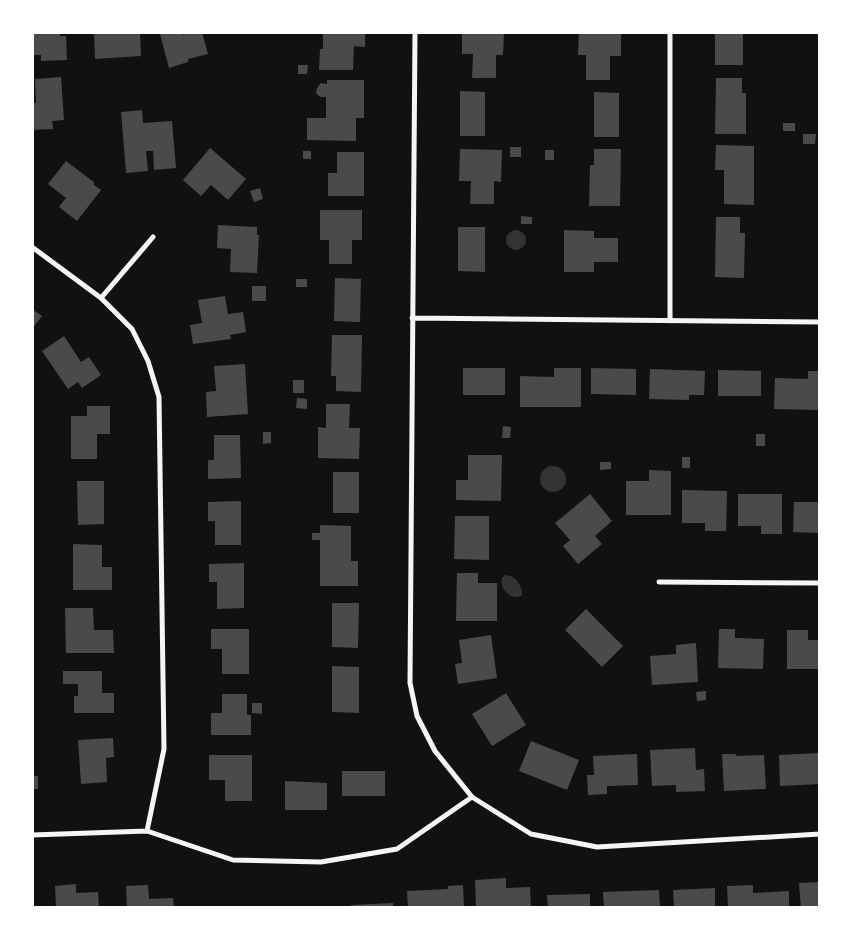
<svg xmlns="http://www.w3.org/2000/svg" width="852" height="940" font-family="'Golos Text',sans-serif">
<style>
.water{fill:#333}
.building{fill:#4a4a4a}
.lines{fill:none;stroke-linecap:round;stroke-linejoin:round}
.minor{stroke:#f5f5f5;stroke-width:5}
</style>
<rect width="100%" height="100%" fill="#111"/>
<path class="water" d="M506 240a10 10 0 1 1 20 0a10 10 0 1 1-20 0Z
M540 479a13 13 0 1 1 26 0a13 13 0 1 1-26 0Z
M505,575C515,575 523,586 522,595C512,602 499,589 502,578Z"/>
<path class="building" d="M32,32H60V36H66L67,60L41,61V55H32Z
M94,32H140L141,56L95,59Z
M165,32H183V35L191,32H202L208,54L188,59V62L169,68L160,34Z
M323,32H365V47L354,46L353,70H319L320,49H323Z
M462,32H504L503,55H496V78H472L473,54H462Z
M579,32H621V56H610V80H586V55H578Z
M715,32H743V65H715Z
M298,65H308L307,74H298Z
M61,77L64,120L52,121L53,129L32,130V103H36L35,79Z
M716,78H742V93H746V134H715Z
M327,80H364V118H356V141L307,140V118H326V97H320L316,93L317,88L321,83L327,84Z
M460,91L485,92V136H460Z
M594,92L619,93V137H594Z
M142,110L143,123L172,121L176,168L154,170L153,151H146L148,171L126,173L121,112Z
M783,123H795V131H783Z
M803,134H816L815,144H803Z
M716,145L754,146V205L724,204V170H715Z
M510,147H521V157H510Z
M210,148L246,179L228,200L211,185L201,196L183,180Z
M460,149L502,150L501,182L494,181V204H470L471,181H459Z
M594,149H621L620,206H589L590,165H594Z
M545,150H554V160H545Z
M303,151H311V159H303Z
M337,152H364V196H328V173H337Z
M66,161L95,183L93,184L101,190L77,221L59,207L66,198L48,184Z
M260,188L263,199L254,202L250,191Z
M320,210H362V240H352V264H329V240H320Z
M521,216L532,217V224H521Z
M716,217H740V233H745L744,278L715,277Z
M218,225L257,227V235H259L257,273L230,272L231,249L217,248Z
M458,227H485V272L458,271Z
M564,230L594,231V238H618V262H594V272H564Z
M335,278L361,279L360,322L334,321Z
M296,279H307V287H296Z
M252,286H266V301H252Z
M225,296L228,314L243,312L246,332L230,335L231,339L193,344L190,325L202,323L198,300Z
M32,309L42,316L32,329Z
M332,335H362L361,392L336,391V376H331Z
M64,336L81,362L89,357L101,375L82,388L78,382L68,389L42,351Z
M245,364L248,414L207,417L206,392L216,391L214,366Z
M463,368H505V395H463Z
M554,368H581V407H520V376L554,377Z
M591,368L636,369V395L591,394Z
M650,369L705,371L704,395H689V400L649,399Z
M718,370L761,371V396H718Z
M808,371H820V410L774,409L775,378L808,379Z
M293,380H304V393H293Z
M297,398L307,399V409L296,408Z
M326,404H350L349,428H360L359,459L318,458V427L326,428Z
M87,406H110V434H97V459H71V416H87Z
M503,426L511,427L510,438H502Z
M263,432H271V443L263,444Z
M756,434H765V446H756Z
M214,435H240L241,478L208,479V460H214Z
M468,455H502L501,501L456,500V480H468Z
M682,457H690V468H682Z
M600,462H611V469L600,470Z
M649,470L671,471V515H626V481H649Z
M333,472H359V513H333Z
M77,481H104V524L78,525Z
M682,490L727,491L726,531H705V523H682Z
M590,494L612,521L595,536L602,544L578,564L563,546L570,540L555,523Z
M738,494H782V534H761V526H738Z
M241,501V545H215V521H208V502Z
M794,502H820V533L793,532Z
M455,516H489V560L454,559Z
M320,525L351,526V561H358V586H320V540H312V533H320Z
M73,544L102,545V567H112V590H73Z
M244,563V608L217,609V582H209V564Z
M457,573H478V583H497V621H456Z
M332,603H359L358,648L332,647Z
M65,608H93L94,630H113L114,653H66Z
M586,609L623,646L602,667L565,630Z
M211,629H249V674H222V649H211Z
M719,629H735V638L764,639L763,669L718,668Z
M787,630H808V640H820V669H787Z
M491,635L497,678L458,684L455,664L462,663L459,640Z
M696,643L698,682L652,685L650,656L676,654V645Z
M332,666L359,667V713L332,712Z
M63,671H102V693H114V713H74V696H78V684H63Z
M706,691V700L697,701L696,692Z
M506,693L526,725L492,746L472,714Z
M222,694H247V715H251V735H211V713H222Z
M252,703H262V714L252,713Z
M113,738L114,757L106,758L107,782L81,784L78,740Z
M531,741L579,760L567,790L519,771Z
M695,748L696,770L704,769L705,791L676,792V785L652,786L650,750Z
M820,753V784L780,786L779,755Z
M637,754L638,785L607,786V794L588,795L587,775H594L593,756Z
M722,754H736V756L764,755L766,789L724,791Z
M209,755H252V801H225V780H209Z
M342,771H385V796H342Z
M32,776H38V789H32Z
M285,781L327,783V810H285Z
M506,878V888L530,887L531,908H476L475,880Z
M820,882V908H801L799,883Z
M76,884V893L98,892L99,908H56L55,886Z
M148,885L149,899L173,898L174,908H127L126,886Z
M463,885L464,908H408L407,891L448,889V886Z
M753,885V893L789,891V908H728L727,886Z
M715,888V908H674L673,890Z
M659,890L660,908H604L603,892Z
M590,894V908H548L547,895Z
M393,903V908H351V905Z"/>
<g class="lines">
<path class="minor" d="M415,32L410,683L417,716L435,751L472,797L531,834L597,847L820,834
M32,247L101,298L132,329L148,361L159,397L164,749L147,831
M101,298L153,237
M412,318L820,322
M670,321V32
M659,582L820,583
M32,835L147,831L233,860L321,862L397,849L472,797"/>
</g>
<rect width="852" height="940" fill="none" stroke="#ffffff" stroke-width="68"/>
</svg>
